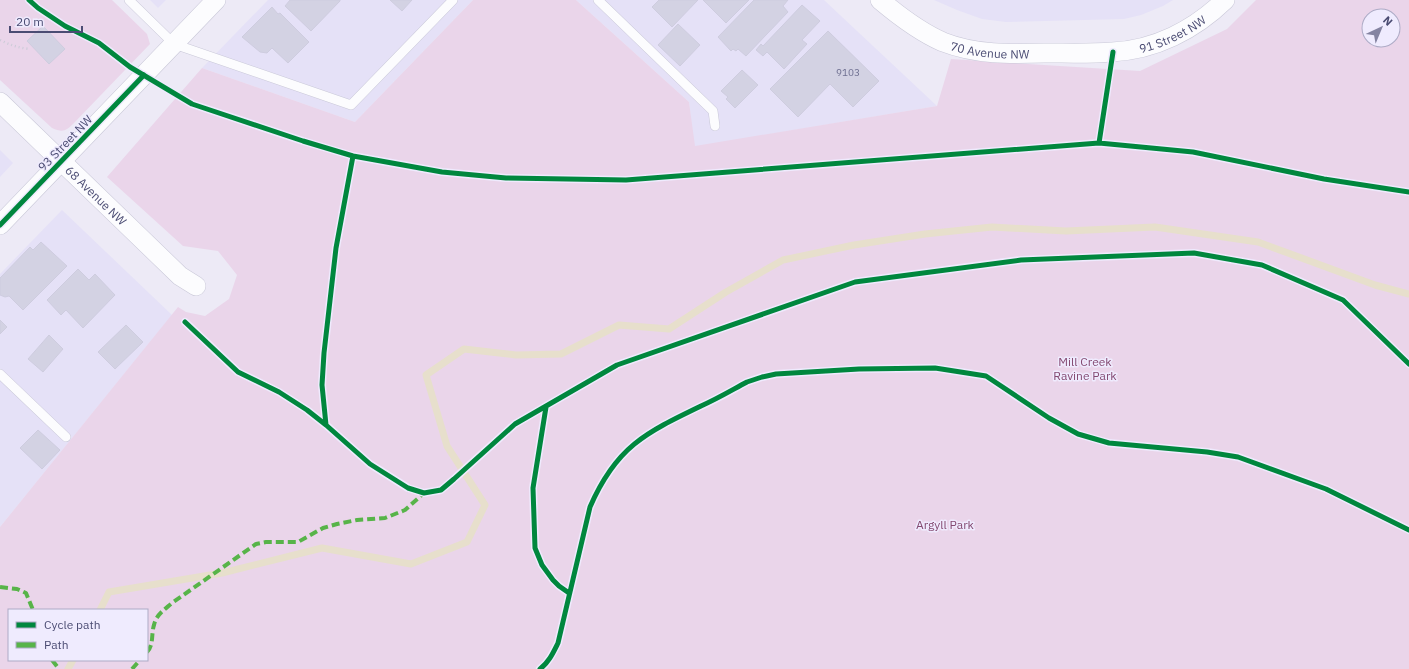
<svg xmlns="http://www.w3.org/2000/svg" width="1409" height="669" font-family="'IBM Plex Sans',sans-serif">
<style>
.residential{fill:#e5e1f7}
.green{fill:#ead5ea;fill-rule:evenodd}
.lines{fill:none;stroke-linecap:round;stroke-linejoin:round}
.stream{stroke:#e7dfcc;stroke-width:7}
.building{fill:#d3d2e3;stroke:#ceccdf}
.service-casing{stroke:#c9c8d8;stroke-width:10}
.minor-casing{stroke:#c9c8d8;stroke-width:20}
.path{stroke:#cbcbd7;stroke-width:2.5;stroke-dasharray:1 3;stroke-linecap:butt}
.service{stroke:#fcfcfe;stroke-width:9}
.minor{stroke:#fcfcfe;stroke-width:19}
.quiet{stroke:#57b449;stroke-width:4;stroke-dasharray:8 4;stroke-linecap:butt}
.cycleway-casing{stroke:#efebfe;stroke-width:8}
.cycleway{stroke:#00873e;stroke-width:5}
.labels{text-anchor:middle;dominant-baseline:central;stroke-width:3;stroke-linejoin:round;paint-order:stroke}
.number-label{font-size:10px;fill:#6f7091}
.street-label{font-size:12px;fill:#4b4c73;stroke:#efebfe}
.park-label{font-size:12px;fill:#844971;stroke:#efebfe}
</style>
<rect width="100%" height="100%" fill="#edeaf6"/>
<path class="residential" d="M150,0H166L158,8Z
M268,0H473L355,122L202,68Z
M576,0H824L937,106L694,147L689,102Z
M934,0H1173L1163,6L1141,15L1124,19L1006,22L982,19L957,10Z
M0,150L13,163L0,177Z
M62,210L172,315L0,527V274Z"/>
<path class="green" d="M0,0H112L147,34L150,44L74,123C66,131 63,133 52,128L0,80Z
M473,0H576L689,102L695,146L937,106L951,59L1140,71L1227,29L1256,0H1409V669H0V527L178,307L186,312L205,316L229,299L237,275L218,251L183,246L107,177L202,68L355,122ZM1369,16H1393V40H1369ZM9,610H147V660H9Z"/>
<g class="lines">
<path class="stream" d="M100,610L109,592L222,573L322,548L411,564L467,542L485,505L447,446L426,375L464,349L516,355L561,354L619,325L669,329L726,292L783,260L854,245L925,234L992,227L1066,231L1155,227L1258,242L1375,285L1409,294
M68,669L73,660"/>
</g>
<path class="building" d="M290,0H340V1L311,31L285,6Z
M390,0H412L402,11Z
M659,0H698L672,27L652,7Z
M703,0H749L726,23Z
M754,0H788L783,6L788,12L746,56L738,49L736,51L733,49L731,51L718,37Z
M802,5L820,21L802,40L807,44L784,69L767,52L763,56L756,50L761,44L763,46Z
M272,7L278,14L280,13L309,42L288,63L272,48L267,53L260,52L242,37Z
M678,24L700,45L680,66L658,45Z
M43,26L65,49L49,64L27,41Z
M828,31L879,81L853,107L830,84L798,117L770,89Z
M742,70L758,85L735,108L726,99L728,97L721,91Z
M41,242L67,266L23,310L9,296L5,297L0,295V278L30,247L33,250Z
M78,269L89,280L95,274L115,295L83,328L66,310L61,315L47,300Z
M0,320L7,327L0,334Z
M126,325L143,342L115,369L98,352Z
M49,335L63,349L43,372L28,359Z
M38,430L60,450L42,469L20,448Z"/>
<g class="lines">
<g class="service-casing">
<path id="service" d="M129,0L174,44L351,105L453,0
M598,0L713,111L715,126
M0,374L66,437"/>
</g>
<g class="minor-casing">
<g id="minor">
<path id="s1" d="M880,0C899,16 920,32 943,42C976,55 1010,54 1045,53C1067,53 1090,54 1112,52C1155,50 1194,30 1225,0"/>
<path id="s2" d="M0,102L180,276L196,286"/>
<path d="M0,225L216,0"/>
</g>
</g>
<path class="path" d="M0,40C10,45 19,48 30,49"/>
<use href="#service" class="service"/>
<use href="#minor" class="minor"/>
<path class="quiet" d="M0,587L17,589L26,593L33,610
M147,652C154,645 151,634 154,625C156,615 164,610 172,603L256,544L266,542H298L323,528L337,524L357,520L385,518L405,510L424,493
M52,660L59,669
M132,669L140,660"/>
<g class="cycleway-casing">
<path id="cycleway" d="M29,0L38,8L65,26L99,43L130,67L192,104L303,141L353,156L442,172L506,178L626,180L1099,143L1193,152L1324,179L1409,192
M1099,143L1113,52
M353,156L336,248L324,353L322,385L326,425L370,464L408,488L424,493L441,490L454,479L515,424L617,365L855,282L1021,260L1194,253L1262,265L1343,300L1409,364
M0,225L144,75
M185,322L238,372L279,392L307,410L326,425
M546,407L533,488L535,548L542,565L553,580L559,586L569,593
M540,669C549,662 553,653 558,643L590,507C616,447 645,433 701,406C717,399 732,390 747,382L762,377L776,374L859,369L935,368L986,376L1049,418L1078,434L1109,443L1207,452L1238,457L1326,489L1409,530"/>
</g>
<use href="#cycleway" class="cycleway"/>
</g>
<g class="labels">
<g class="number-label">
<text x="848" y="72">9103</text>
</g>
<g class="street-label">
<text stroke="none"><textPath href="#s1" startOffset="310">91 Street NW</textPath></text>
<text stroke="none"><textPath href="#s1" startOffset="124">70 Avenue NW</textPath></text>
<text transform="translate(65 143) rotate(-46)">93 Street NW</text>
<text stroke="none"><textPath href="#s2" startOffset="134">68 Avenue NW</textPath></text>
</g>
<g class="park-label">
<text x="1085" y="361">Mill Creek<tspan x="1085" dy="14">Ravine Park</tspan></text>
<text x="945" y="524">Argyll Park</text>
</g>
</g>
<rect x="8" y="609" width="140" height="52" fill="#efebfe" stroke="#adabc6"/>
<rect x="16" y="622" width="20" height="6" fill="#00873e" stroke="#adabc6"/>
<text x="44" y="629" font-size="12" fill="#4b4c73">Cycle path</text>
<rect x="16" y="642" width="20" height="6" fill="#57b449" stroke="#adabc6"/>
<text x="44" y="649" font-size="12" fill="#4b4c73">Path</text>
<g transform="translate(1381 28) rotate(44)"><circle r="19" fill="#efebfe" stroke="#adabc6"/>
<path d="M0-3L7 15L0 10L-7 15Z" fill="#8483a1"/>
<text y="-6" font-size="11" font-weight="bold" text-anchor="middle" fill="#4b4c73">N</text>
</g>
<path d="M10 26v6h72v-6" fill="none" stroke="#4b4c73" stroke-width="2"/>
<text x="16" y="26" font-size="12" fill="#4b4c73" stroke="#efebfe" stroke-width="3" paint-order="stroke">20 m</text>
</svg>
